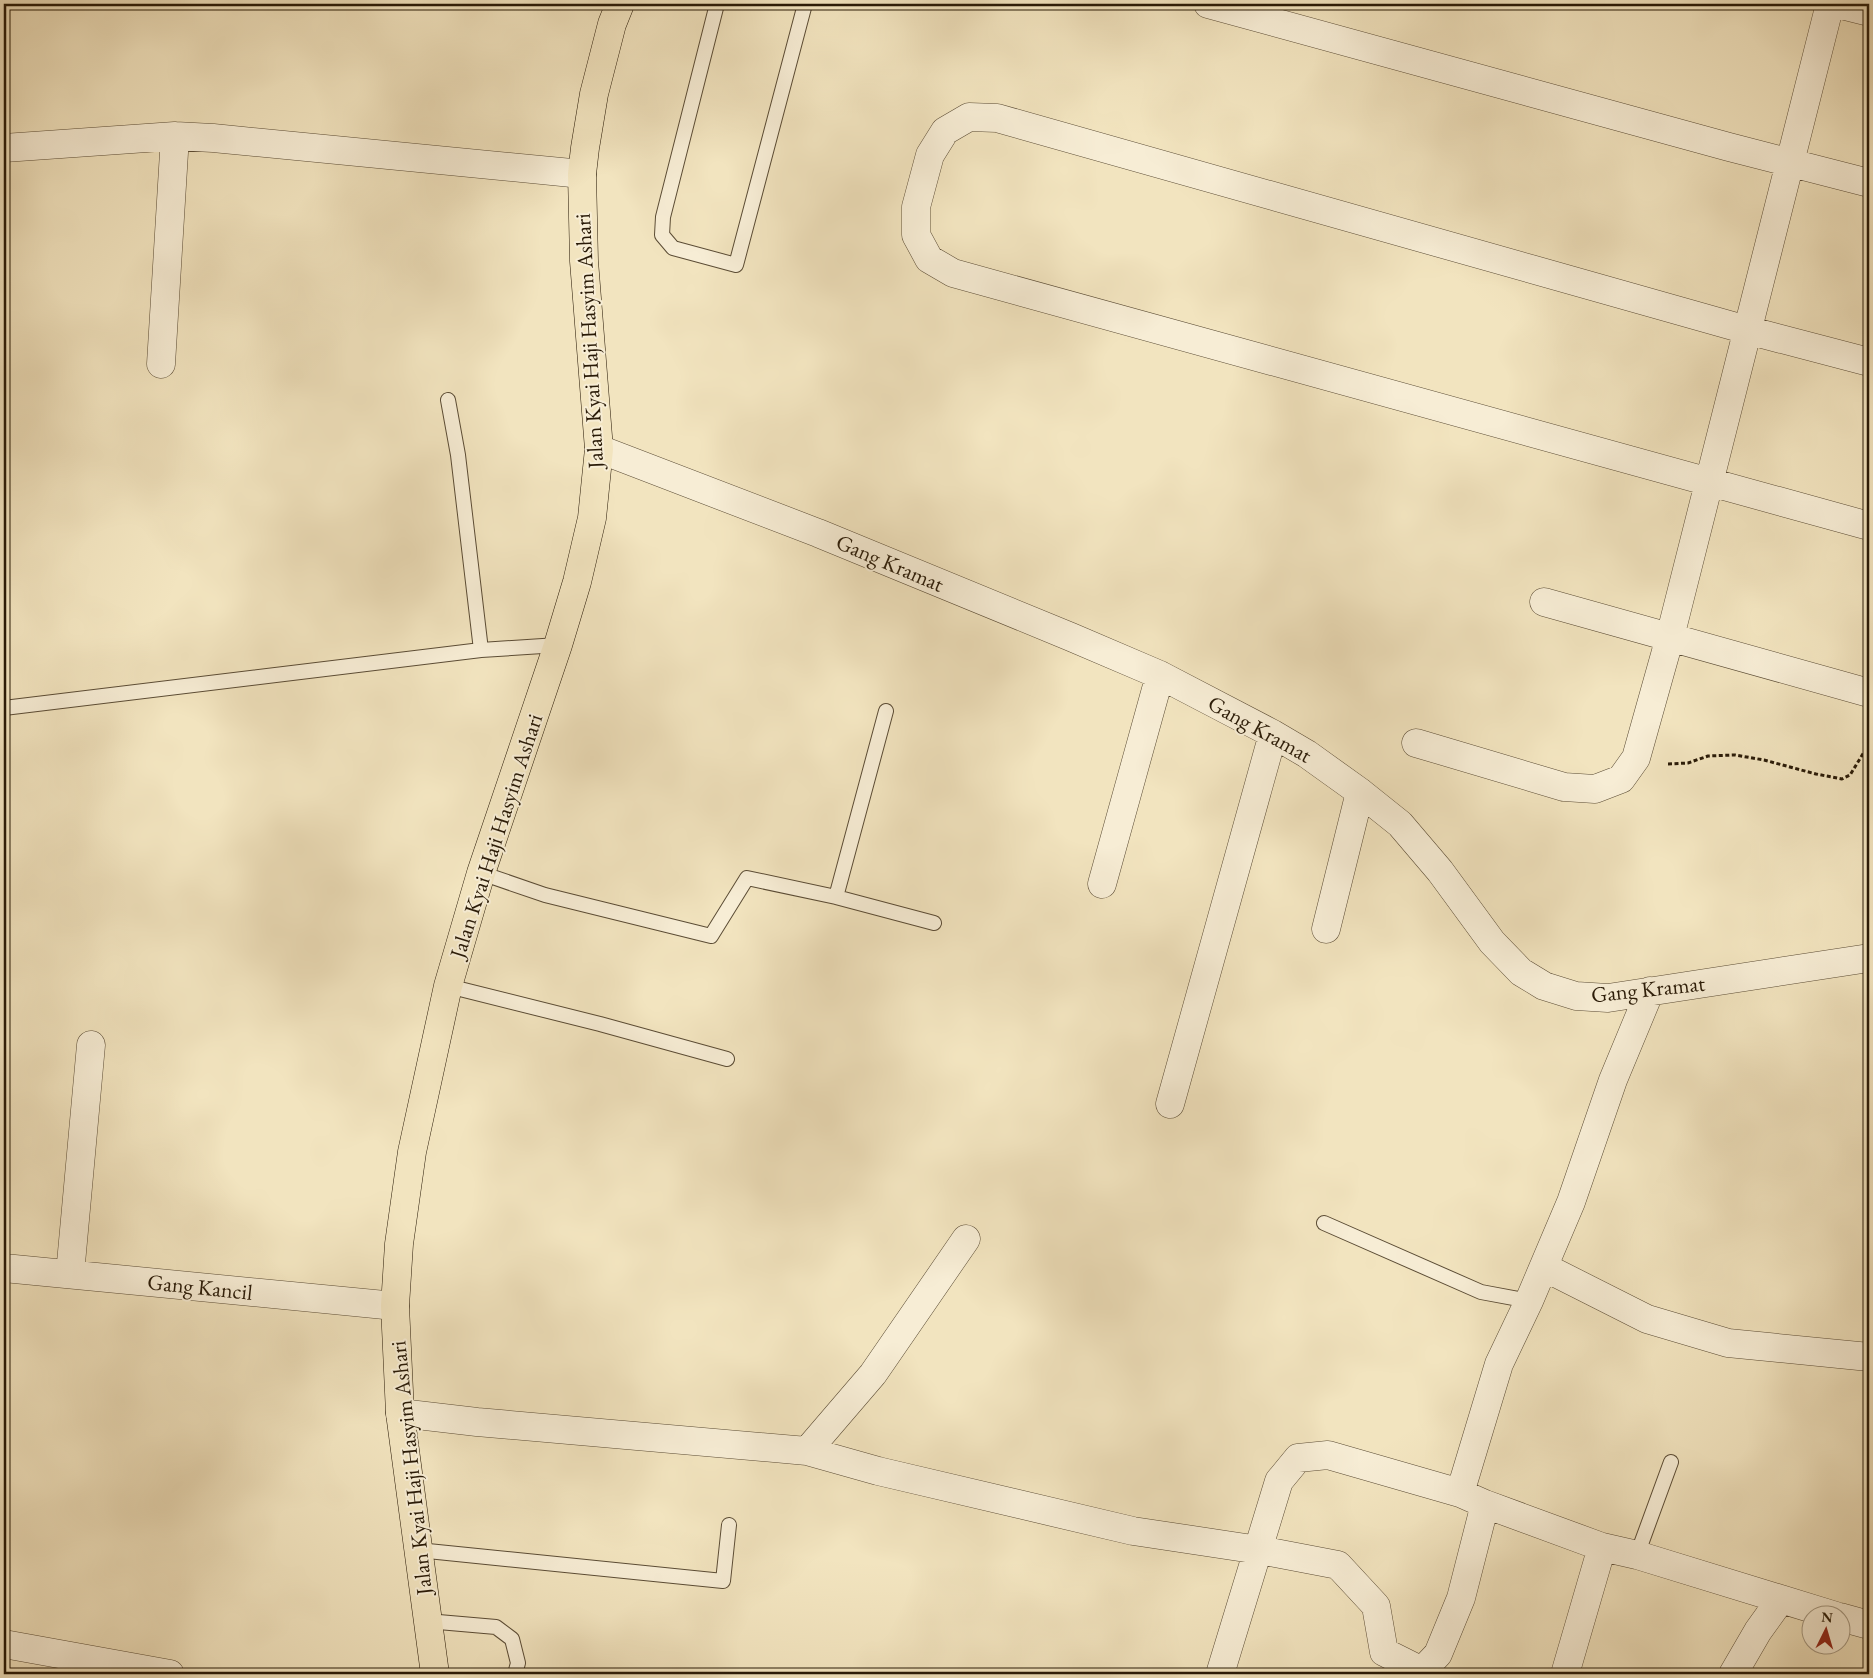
<svg xmlns="http://www.w3.org/2000/svg" width="1873" height="1678" font-family="'EB Garamond',serif">
<style>
.lines{fill:none;stroke-linecap:round;stroke-linejoin:round}
.lane-casing{stroke:#5b4c35;stroke-width:16}
.street-casing{stroke:#5b4c35;stroke-width:29}
.primary-casing{stroke:#291a07;stroke-width:29}
.path{stroke:#291a07;stroke-width:3;stroke-dasharray:4 2.5;stroke-linecap:butt}
.lane{stroke:#f7edd5;stroke-width:14}
.street{stroke:#f7edd5;stroke-width:28}
.primary{stroke:#f2e4bf;stroke-width:28}
.labels{text-anchor:middle;dominant-baseline:central;stroke-width:4;stroke-linejoin:round;paint-order:stroke}
.street-label{font-size:22px;fill:#291a07;stroke:#f7edd5}
</style>
<rect width="100%" height="100%" fill="#f2e4bf"/>
<filter id="stains"><feTurbulence type="fractalNoise" baseFrequency=".004" numOctaves="4"/><feColorMatrix values="0 0 0 0 .2 0 0 0 0 .09 0 0 0 0 .02 0 0 0 .5 -.17"/></filter>
<radialGradient id="worn" r=".72"><stop offset=".6" stop-color="#630" stop-opacity="0"/><stop offset="1" stop-color="#630" stop-opacity=".3"/></radialGradient>
<g class="lines">
<g class="lane-casing">
<path id="lane" d="M717,4L663,217L662,235L673,248L736,265L805,4
M448,400L458,455L481,650
M4,708L481,650L558,645
M481,873L545,895L711,936L747,878L836,897L934,923
M836,897L886,711
M448,986L600,1024L727,1059
M1324,1223L1481,1292L1529,1301
M418,1550L723,1581L729,1525
M1637,1555L1671,1462
M427,1621L496,1627L512,1639L518,1663L515,1674"/>
</g>
<g class="street-casing">
<path id="street" d="M1208,4L1729,147L1869,183
M1837,4L1869,12
M4,148L175,136L213,138L582,174
M1869,362L1747,330L997,118L969,117L945,131L930,155L916,207V235L929,259L953,273L1869,526
M161,364L175,136
M599,449L818,533L1071,637L1160,675L1273,734L1307,754L1360,792L1400,824L1440,871L1492,942L1521,972L1544,986L1576,996L1608,998L1869,958
M1544,602L1869,693
M1416,743L1564,787L1595,789L1621,779L1636,758L1670,637L1830,4
M1102,884L1160,675
M1326,929L1360,792
M1170,1104L1273,734
M1544,1267L1647,1319L1728,1343L1869,1357
M4,1268L395,1306
M70,1274L91,1045
M400,1413L477,1422L807,1451L878,1471L1133,1531L1259,1550L1338,1565L1376,1606L1384,1652L1422,1671L1438,1654L1461,1598L1485,1504
M807,1451L873,1374L966,1239
M1460,1493L1499,1364L1529,1301L1571,1202L1613,1080L1650,991
M1840,1617L1869,1625
M4,1644L170,1674
M1220,1674L1279,1481L1298,1458L1328,1455L1460,1493L1485,1504L1602,1547L1637,1555L1836,1616
M1565,1674L1602,1547
M1733,1674L1758,1631L1781,1599"/>
</g>
<g class="primary-casing">
<path id="primary" d="M435,1674L400,1413L395,1306L399,1244L412,1152L448,986L481,873L558,645L577,582L592,518L599,449L584,261L582,174L585,148L594,94L612,24L620,4"/>
</g>
<path class="path" d="M1668,764L1688,763L1708,756L1735,755L1764,760L1816,774L1842,779L1850,775L1869,744"/>
<use href="#lane" class="lane"/>
<use href="#street" class="street"/>
<use href="#primary" class="primary"/>
</g>
<g class="labels">
<g class="street-label">
<text transform="translate(589 341) rotate(-93)">Jalan Kyai Haji Hasyim Ashari</text>
<text transform="translate(890 563) rotate(23)">Gang Kramat</text>
<text transform="translate(1260 729) rotate(29)">Gang Kramat</text>
<text transform="translate(496 836) rotate(-72)">Jalan Kyai Haji Hasyim Ashari</text>
<text transform="translate(1648 989) rotate(-6)">Gang Kramat</text>
<text transform="translate(200 1287) rotate(6)">Gang Kancil</text>
<text transform="translate(411 1468) rotate(-96)">Jalan Kyai Haji Hasyim Ashari</text>
</g>
</g>
<rect width="1873" height="1678" fill="none" stroke="#f2e4bf" stroke-width="20"/>
<rect x="5" y="5" width="1863" height="1668" fill="none" stroke="#291a07" stroke-width="2.5"/>
<rect x="10" y="10" width="1853" height="1658" fill="none" stroke="#291a07"/>
<g transform="translate(1826 1630) rotate(5)"><circle r="24" fill="#f7edd5" stroke="#a59983"/>
<path d="M0-4L9 19L0 12L-9 19Z" fill="#8f2418"/>
<text y="-8" font-size="14" font-weight="bold" text-anchor="middle" fill="#291a07">N</text>
</g>
<rect width="100%" height="100%" filter="url(#stains)"/>
<rect width="100%" height="100%" fill="url(#worn)"/>
</svg>
